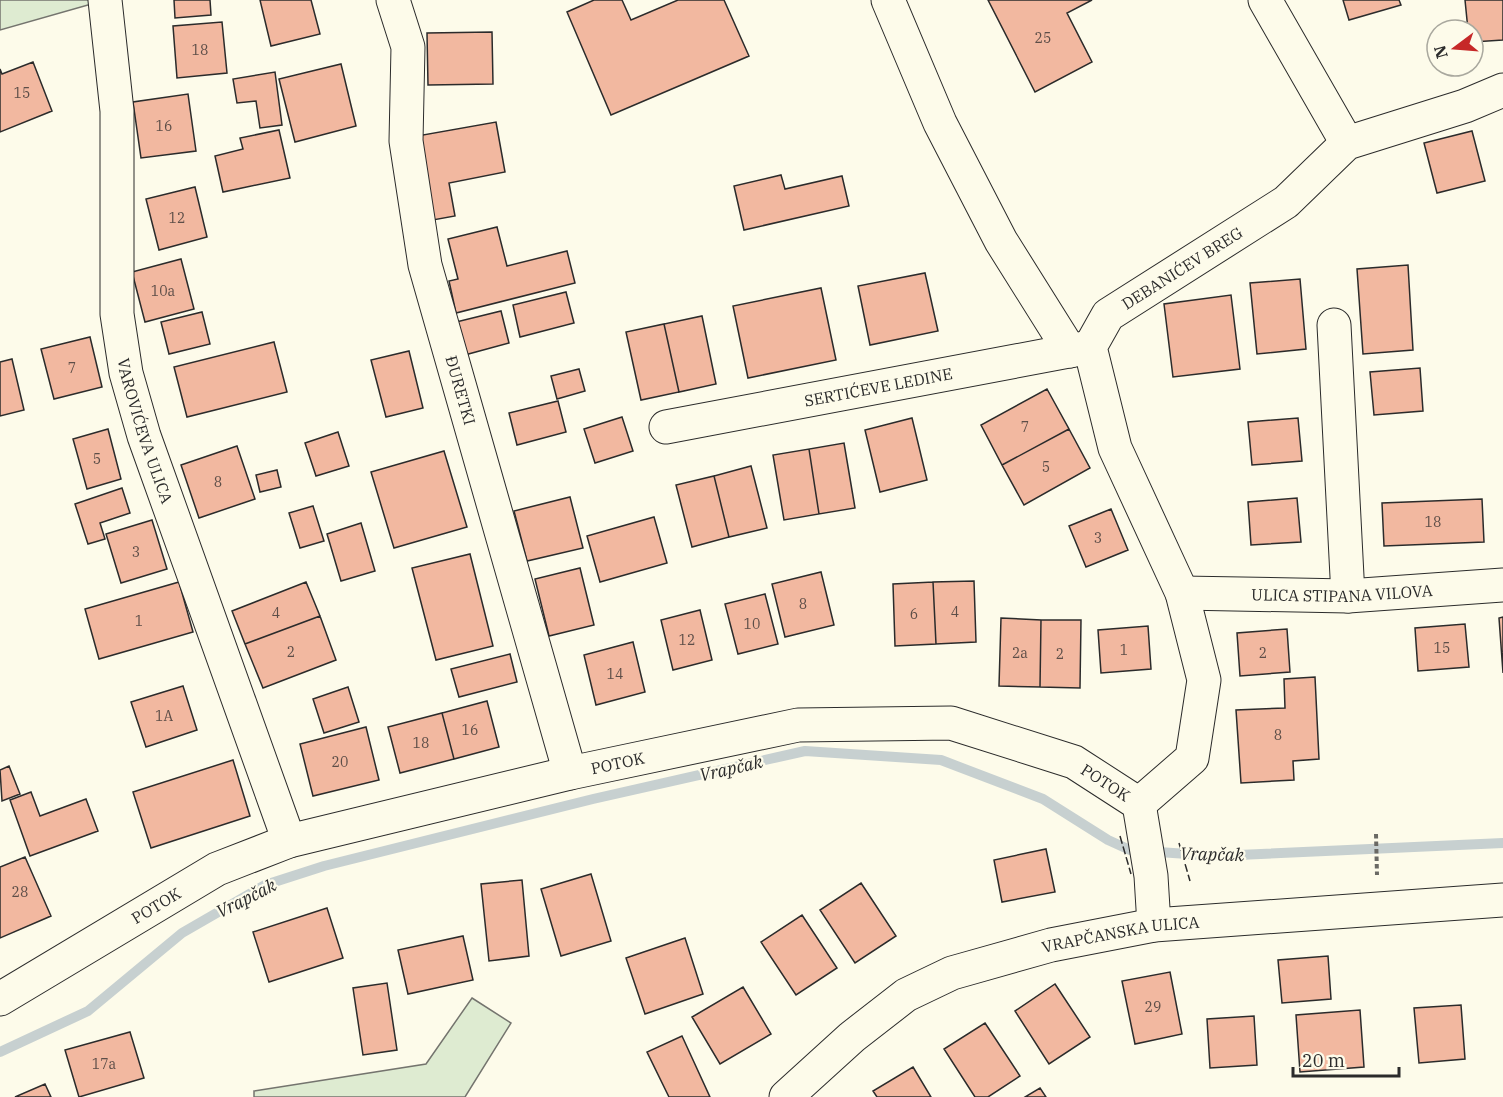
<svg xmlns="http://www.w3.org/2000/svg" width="1503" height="1097" font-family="'IBM Plex Serif',serif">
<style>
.green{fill:#deebd1;stroke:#74746e;stroke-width:1.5}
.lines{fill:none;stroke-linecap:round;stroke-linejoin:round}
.stream{stroke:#c7d0d0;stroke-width:10}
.building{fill:#f2b8a0;stroke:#2b2b2b;stroke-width:1.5}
.minor-casing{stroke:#2b2b2b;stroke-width:35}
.major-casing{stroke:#2b2b2b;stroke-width:35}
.path{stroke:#6a6964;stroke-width:4;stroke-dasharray:4.5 3;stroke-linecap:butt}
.minor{stroke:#fdfbea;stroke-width:33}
.major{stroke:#fdfbea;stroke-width:33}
.fence{stroke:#2b2b2b;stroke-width:1.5;stroke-dasharray:8 3;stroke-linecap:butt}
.labels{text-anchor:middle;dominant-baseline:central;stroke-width:4.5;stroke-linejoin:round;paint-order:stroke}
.number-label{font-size:14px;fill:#5d4e48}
.street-label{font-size:16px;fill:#2b2b2b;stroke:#fdfbea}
.water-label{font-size:18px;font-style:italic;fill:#2b2b2b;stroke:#fdfbea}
</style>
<rect width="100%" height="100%" fill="#fdfbea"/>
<path class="green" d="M0,0H94L95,3L0,30Z
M472,998L511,1023L465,1097H254V1091L426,1064Z"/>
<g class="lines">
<path class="stream" d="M0,1052L88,1011L182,933L265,885L324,866L593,799L805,751L941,760L1043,799L1108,840L1130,850L1216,856L1503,843"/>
</g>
<path class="building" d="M174,0H210L211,15L175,18Z
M260,0H311L320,34L271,46Z
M594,0H622L631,20L678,0H724L749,56L611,115L567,12Z
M988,0H1092L1067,13L1092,62L1035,92Z
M1343,0H1399L1401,5L1349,20Z
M1465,0H1503V40L1473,42V30H1468Z
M222,22L227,73L177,78L173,26Z
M492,32L493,84L428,85L427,33Z
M33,62L52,111L0,132V69L2,74Z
M341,64L356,126L295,142L279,79Z
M275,72L282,125L260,128L256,101L237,103L233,79Z
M188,94L196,151L141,158L133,102Z
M496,122L505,172L449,183L455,216L433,220L417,136Z
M279,130L290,178L223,192L215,156L243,149L240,138Z
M1472,131L1485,181L1437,193L1424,143Z
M781,175L785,189L842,176L849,206L744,230L734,186Z
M195,187L207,237L159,250L146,199Z
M497,227L507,266L567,251L575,283L456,313L449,281L458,279L448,239Z
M181,259L194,309L145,322L132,272Z
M1408,265L1413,350L1363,354L1357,269Z
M925,273L938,331L870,345L858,286Z
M1300,279L1306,349L1257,354L1250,283Z
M821,288L836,360L748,378L733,306Z
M566,292L574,323L520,337L513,305Z
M1231,295L1240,369L1173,377L1164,304Z
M501,311L509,343L461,356L452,323Z
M202,312L210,344L169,354L161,322Z
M702,316L716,384L679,392L664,324Z
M664,324L679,392L641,400L626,332Z
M90,337L102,387L54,399L41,349Z
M274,342L287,392L187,417L174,367Z
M409,351L423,408L386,417L371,360Z
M12,359L24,410L0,416V362Z
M1420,368L1423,411L1374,415L1370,372Z
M579,369L585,391L557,399L551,376Z
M1047,389L1069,429L1002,465L981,425Z
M558,401L566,432L517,445L509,413Z
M622,417L633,451L595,463L584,429Z
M912,418L927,480L880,492L865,430Z
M1298,418L1302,461L1252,465L1248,422Z
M108,429L121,479L87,489L73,439Z
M1069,429L1090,468L1024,505L1002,465Z
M338,432L349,466L316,476L305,443Z
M844,443L855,508L819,514L809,449Z
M237,446L255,499L199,518L181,465Z
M809,449L819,514L784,520L773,455Z
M444,451L467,527L394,548L371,472Z
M751,466L767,528L729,537L714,476Z
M277,470L281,487L260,492L256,475Z
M714,476L729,537L692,547L676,485Z
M122,488L130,513L100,523L105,539L88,544L75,504Z
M570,497L583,548L527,561L514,511Z
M1297,498L1301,542L1251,545L1248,502Z
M1482,499L1484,542L1384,546L1382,503Z
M313,506L324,541L300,548L289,513Z
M1111,509L1128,550L1086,567L1069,526Z
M654,517L667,563L600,582L587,536Z
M152,520L167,569L121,583L106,534Z
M361,523L375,571L341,581L327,534Z
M470,554L493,646L436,660L412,568Z
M580,568L594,625L549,636L535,579Z
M821,572L834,625L785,637L772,584Z
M974,581L976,642L936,644L933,582Z
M179,582L193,632L99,659L85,609Z
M306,582L320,616L245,644L232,611Z
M933,582L936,644L895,646L893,584Z
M765,594L778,644L738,654L725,604Z
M700,610L712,660L673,670L661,620Z
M320,616L336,660L263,688L245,644Z
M1503,617V673L1499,618Z
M1001,618L1041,620L1040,687L999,686Z
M1041,620H1081L1080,688L1040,687Z
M1465,624L1469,667L1418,671L1415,628Z
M1148,626L1151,669L1101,673L1098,630Z
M1287,629L1290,672L1240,676L1237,633Z
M633,642L645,692L596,705L584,655Z
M510,654L517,682L459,697L451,669Z
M1315,677L1319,759L1293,761L1294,780L1241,783L1236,710L1285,708L1284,679Z
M183,686L197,730L146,747L131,702Z
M348,687L359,722L324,733L313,699Z
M487,701L499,747L454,759L442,713Z
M442,713L454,759L400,773L388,727Z
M366,727L379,780L313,796L300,744Z
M233,760L250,816L151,848L133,792Z
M9,766L20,794L2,801L0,770Z
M31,792L40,816L86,799L98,831L30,856L10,800Z
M1046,849L1055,892L1002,902L994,860Z
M25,857L51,916L0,938V867Z
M591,874L611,941L561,956L541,889Z
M522,880L529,956L489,961L481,884Z
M861,883L896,936L855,963L820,910Z
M327,908L343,958L269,982L253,932Z
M802,915L837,968L796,995L761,942Z
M463,936L473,980L408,994L398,950Z
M685,938L703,994L645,1014L626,958Z
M1328,956L1331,999L1282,1003L1278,960Z
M1170,972L1182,1034L1135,1044L1122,981Z
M387,983L397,1050L363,1055L353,988Z
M1055,984L1090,1037L1049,1064L1015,1011Z
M743,987L771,1034L720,1064L692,1017Z
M1461,1005L1465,1059L1419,1063L1414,1008Z
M1360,1010L1364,1067L1300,1072L1296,1015Z
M1254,1016L1257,1065L1210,1068L1207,1019Z
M985,1023L1020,1076L988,1097H975L944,1049Z
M130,1032L144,1078L79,1097L65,1050Z
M682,1036L710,1097H669L647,1052Z
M913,1067L931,1097H877L873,1091Z
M45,1084L51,1097H15Z
M1040,1088L1046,1097H1025Z"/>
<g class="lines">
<g class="minor-casing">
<g id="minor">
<path id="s1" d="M105,0L117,111V314L126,373L144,436L289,841"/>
<path id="s2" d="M393,0L408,47L406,141L425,265L570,773"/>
<path d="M888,0L940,123L1001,241L1070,351"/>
<path d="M1265,0L1347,143"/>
<path d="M1334,325L1348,596"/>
<path id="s3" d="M666,427L1090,347"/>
<path id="s4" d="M1182,593L1348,596L1503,585"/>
<path id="s5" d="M1139,804L1192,758L1204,680L1182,593L1115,448L1090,347L1108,315L1286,202L1347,143L1465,106L1503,90"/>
<path id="s6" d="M0,999L217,869L289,841L570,773L798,725L951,723L1074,762L1139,804L1151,876L1154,925"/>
</g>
</g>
<g class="major-casing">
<g id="major">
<path id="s7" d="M786,1097L852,1037L906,995L952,973L1051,945L1154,925L1503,900"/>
</g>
</g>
<path class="path" d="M1376,834L1377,875"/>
<use href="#minor" class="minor"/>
<use href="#major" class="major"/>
<path class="fence" d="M1120,836L1131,874
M1179,843L1190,881"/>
</g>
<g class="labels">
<g class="number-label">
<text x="1043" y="38">25</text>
<text x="200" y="50">18</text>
<text x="22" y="93">15</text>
<text x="164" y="126">16</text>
<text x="177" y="218">12</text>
<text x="163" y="291">10a</text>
<text x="72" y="368">7</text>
<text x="1025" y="427">7</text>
<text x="97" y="459">5</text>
<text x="1046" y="467">5</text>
<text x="218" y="482">8</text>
<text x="1433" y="522">18</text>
<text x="1098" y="538">3</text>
<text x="136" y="552">3</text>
<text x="803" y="604">8</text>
<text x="955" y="612">4</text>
<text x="276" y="613">4</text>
<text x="914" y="614">6</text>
<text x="139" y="621">1</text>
<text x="752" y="624">10</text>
<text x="687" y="640">12</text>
<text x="1442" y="648">15</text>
<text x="1124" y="650">1</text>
<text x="291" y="652">2</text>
<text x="1020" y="653">2a</text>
<text x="1263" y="653">2</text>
<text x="1060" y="654">2</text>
<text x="615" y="674">14</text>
<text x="164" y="716">1A</text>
<text x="470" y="730">16</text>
<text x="1278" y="735">8</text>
<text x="421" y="743">18</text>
<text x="340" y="762">20</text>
<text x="20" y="892">28</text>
<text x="1153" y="1007">29</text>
<text x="104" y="1064">17a</text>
</g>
<g class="street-label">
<text stroke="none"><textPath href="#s5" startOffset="627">DEBANIĆEV BREG</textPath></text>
<text stroke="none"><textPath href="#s3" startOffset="216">SERTIĆEVE LEDINE</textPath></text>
<text stroke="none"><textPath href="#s2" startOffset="399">ĐURETKI</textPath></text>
<text stroke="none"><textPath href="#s1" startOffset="435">VAROVIĆEVA ULICA</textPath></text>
<text stroke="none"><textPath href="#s4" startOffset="160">ULICA STIPANA VILOVA</textPath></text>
<text stroke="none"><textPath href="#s6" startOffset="668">POTOK</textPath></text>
<text stroke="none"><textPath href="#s6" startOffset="1172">POTOK</textPath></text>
<text stroke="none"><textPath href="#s6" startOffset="182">POTOK</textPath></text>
<text stroke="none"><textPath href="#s7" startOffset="382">VRAPČANSKA ULICA</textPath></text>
</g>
<g class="water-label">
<text transform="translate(731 768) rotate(-13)">Vrapčak</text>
<text transform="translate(1212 854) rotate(1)">Vrapčak</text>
<text transform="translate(246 898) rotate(-27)">Vrapčak</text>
</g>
</g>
<g transform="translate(1455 48) rotate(254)"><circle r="28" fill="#fdfbea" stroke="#a9a89e" stroke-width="1.5"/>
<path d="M0-4.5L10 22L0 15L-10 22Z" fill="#c62828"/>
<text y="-9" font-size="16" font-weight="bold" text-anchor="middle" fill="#2b2b2b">N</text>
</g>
<path d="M1293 1067v9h106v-9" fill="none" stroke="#2b2b2b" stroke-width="3"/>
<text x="1302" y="1067" font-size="18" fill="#2b2b2b" stroke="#fdfbea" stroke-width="4.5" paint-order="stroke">20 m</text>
</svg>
